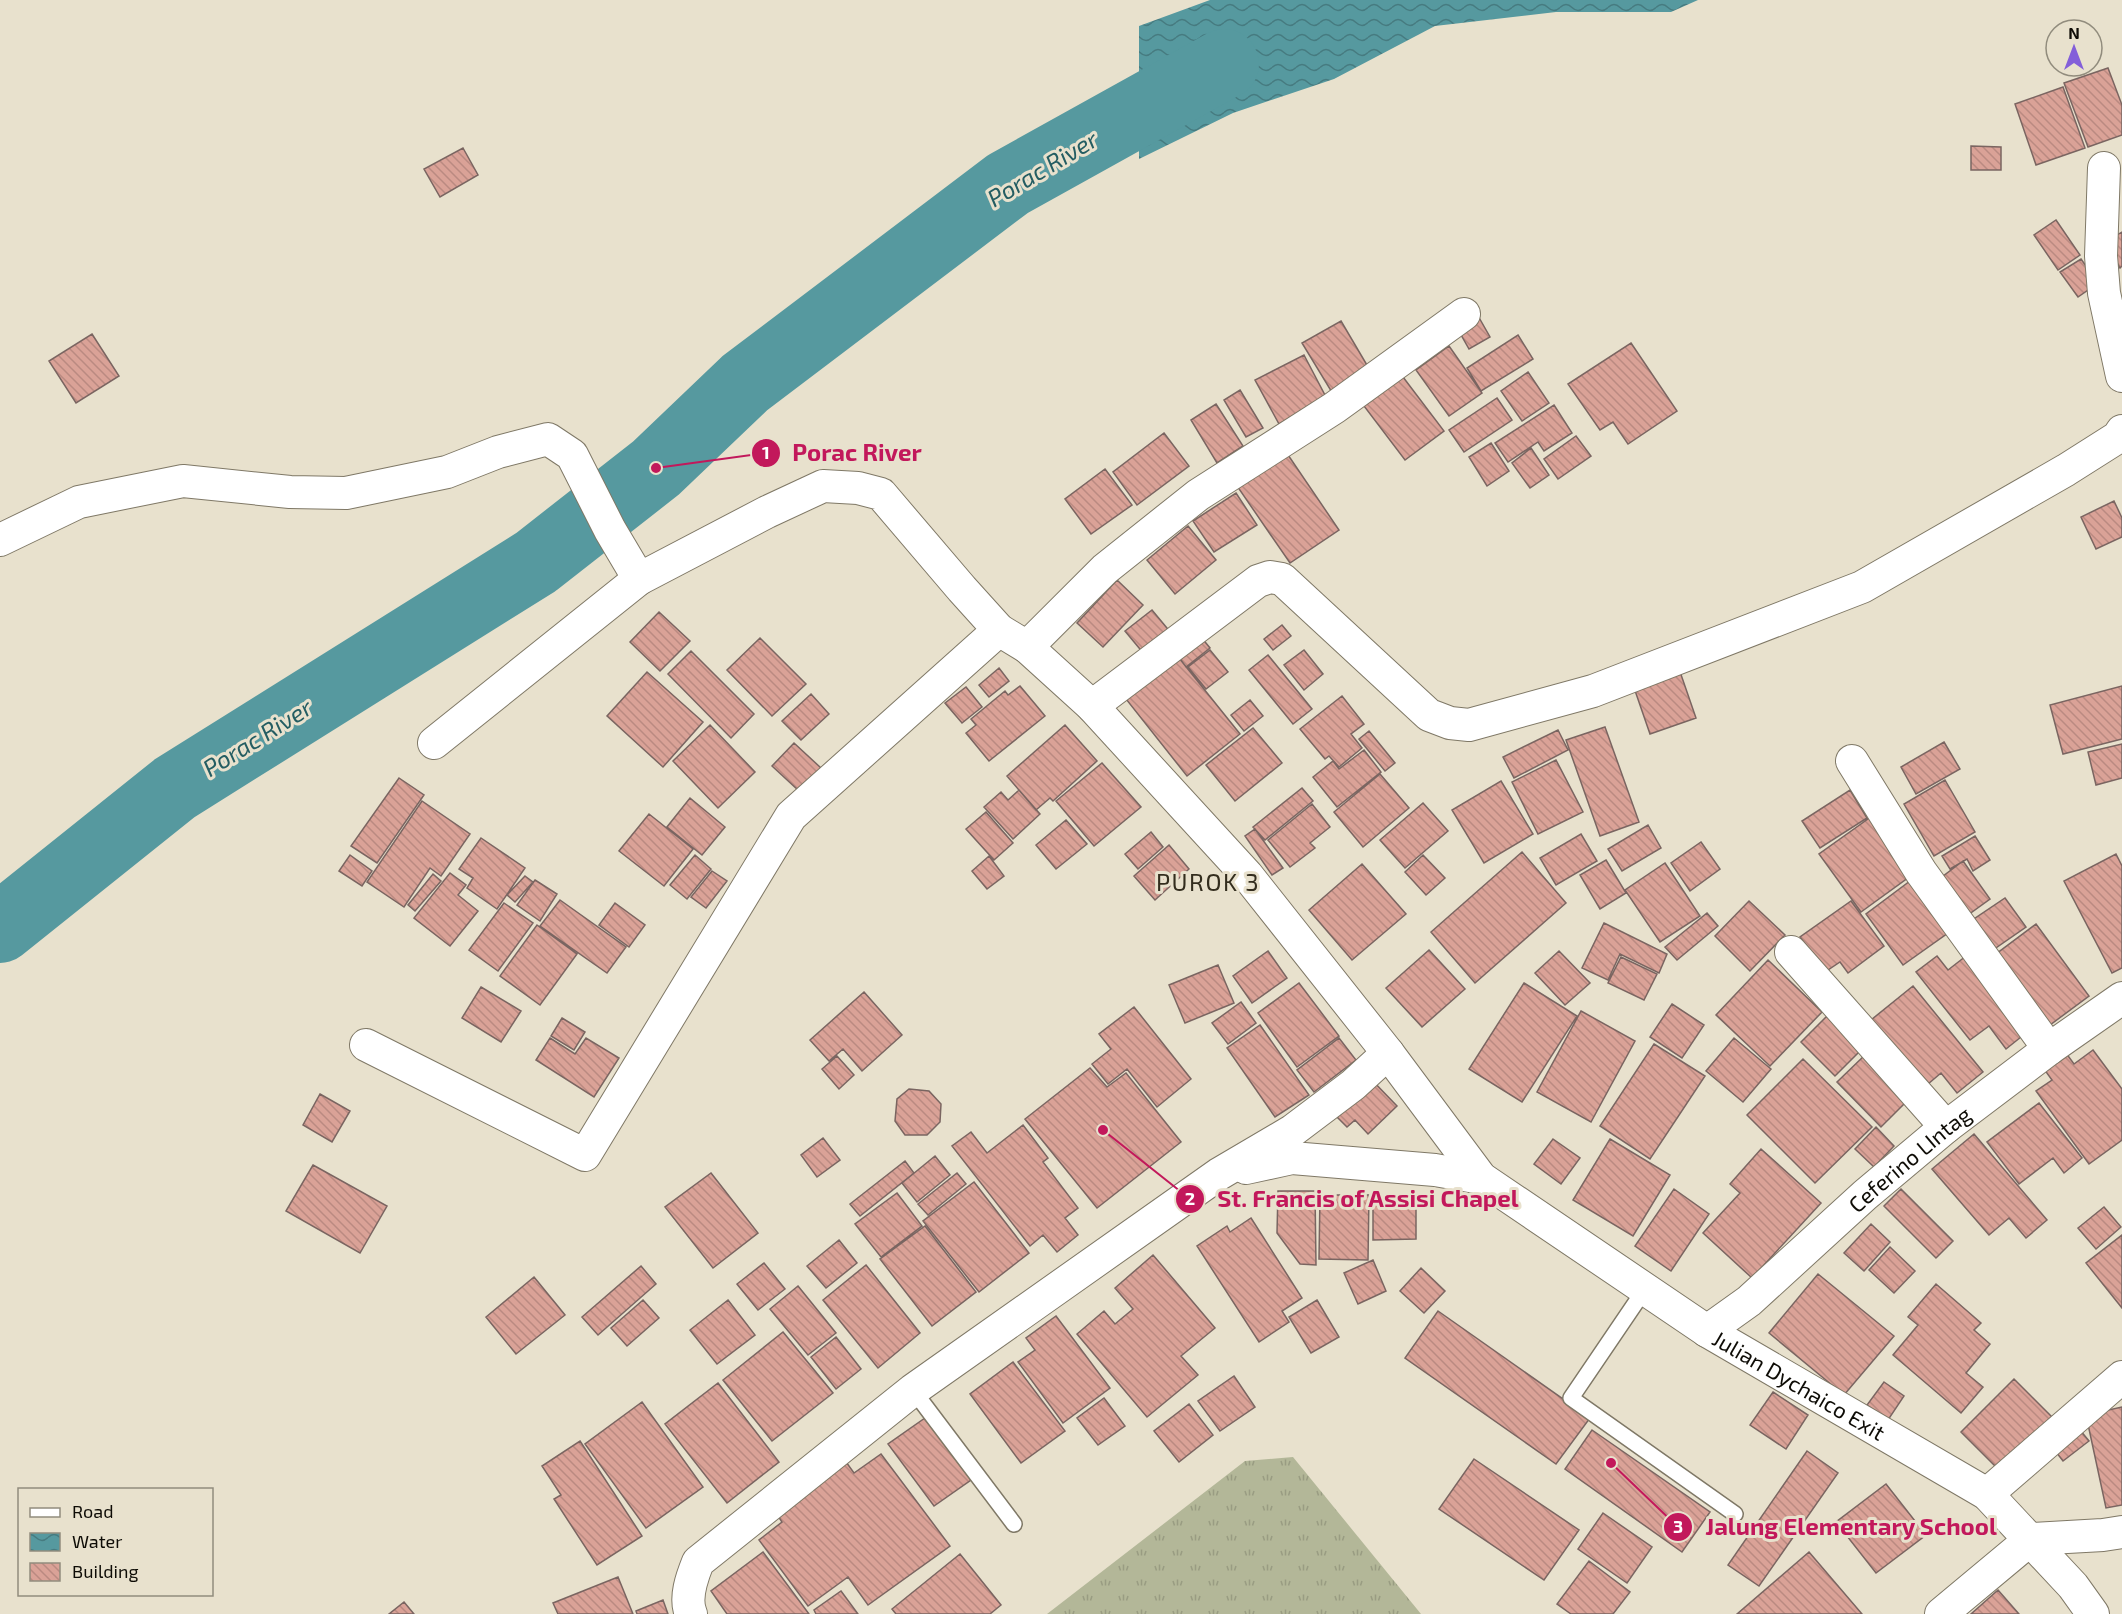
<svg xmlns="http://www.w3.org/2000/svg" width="2122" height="1614" font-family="'Exo 2',sans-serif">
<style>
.grass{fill:url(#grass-tufts)}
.water{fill:url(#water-waves)}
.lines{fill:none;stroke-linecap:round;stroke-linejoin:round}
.river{stroke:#56999f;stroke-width:70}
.building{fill:url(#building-back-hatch);stroke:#7a6561;stroke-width:1.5}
.lane-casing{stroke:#7f7866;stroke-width:18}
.street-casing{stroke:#7f7866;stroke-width:34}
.lane{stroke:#fff;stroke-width:15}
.street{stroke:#fff;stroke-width:32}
.labels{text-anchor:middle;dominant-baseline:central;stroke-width:6;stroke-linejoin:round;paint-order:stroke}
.street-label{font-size:22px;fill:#0e0c06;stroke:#e8e1cd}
.water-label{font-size:24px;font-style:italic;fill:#245d62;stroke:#e8e1cd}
.neighbourhood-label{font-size:24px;letter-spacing:1.5px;fill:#332d1e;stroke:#e8e1cd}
.leader{fill:none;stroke:#c2185b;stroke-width:2}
.callout-dot{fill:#c2185b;stroke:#e8e1cd;stroke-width:2}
.mark-label{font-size:18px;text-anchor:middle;font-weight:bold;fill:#fff}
.callout-label{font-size:24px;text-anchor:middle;font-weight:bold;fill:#c2185b;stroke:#e8e1cd;stroke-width:6;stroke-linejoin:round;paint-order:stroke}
</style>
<defs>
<pattern id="grass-tufts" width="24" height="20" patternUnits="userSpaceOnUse" patternTransform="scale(1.5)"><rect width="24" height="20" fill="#b3b798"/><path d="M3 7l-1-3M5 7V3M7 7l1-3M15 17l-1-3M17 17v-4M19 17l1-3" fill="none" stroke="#999c82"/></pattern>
<pattern id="water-waves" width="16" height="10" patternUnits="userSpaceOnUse" patternTransform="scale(1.5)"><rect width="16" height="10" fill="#56999f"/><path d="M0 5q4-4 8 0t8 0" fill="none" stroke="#467b80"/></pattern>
<pattern id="building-back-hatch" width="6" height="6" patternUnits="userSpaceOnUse" patternTransform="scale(1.5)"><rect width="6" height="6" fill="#daa297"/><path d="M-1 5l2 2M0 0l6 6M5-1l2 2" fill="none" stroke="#ba8a81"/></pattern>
</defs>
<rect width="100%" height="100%" fill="#e8e1cd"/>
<path class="grass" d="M1293,1457L1421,1614H1047L1245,1461Z"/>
<path class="water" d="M1210,0H1698L1671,12H1556L1435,26L1334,79L1233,113L1139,159V26Z"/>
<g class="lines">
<path class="river" d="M0,928L175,788L536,562L656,468L745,383L1008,184L1224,64"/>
</g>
<path class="building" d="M2108,68L2122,105V135L2088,147L2064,83Z
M2063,87L2085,148L2036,165L2015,104Z
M1971,146L2001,147V170H1971Z
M463,148L478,175L440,197L424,169Z
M2056,220L2080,255L2058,270L2034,235Z
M2122,232V266L2120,268L2105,242Z
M2081,259L2098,283L2078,297L2060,272Z
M1477,314L1490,337L1469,349L1456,326Z
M1341,321L1374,377L1336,399L1302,343Z
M92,334L119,376L76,403L49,361Z
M1518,335L1533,359L1481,391L1467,368Z
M1631,343L1677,411L1628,444L1613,422L1600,430L1568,384Z
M1449,346L1482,393L1449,416L1416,370Z
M1304,355L1327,399L1279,424L1255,380Z
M1528,372L1549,403L1522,421L1501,391Z
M1403,377L1444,431L1405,460L1364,406Z
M1240,390L1263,428L1246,437L1224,400Z
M1497,398L1512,420L1464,452L1449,430Z
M1216,404L1243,446L1217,463L1191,420Z
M1554,405L1572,433L1544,451L1538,442L1508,462L1495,443Z
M1164,433L1189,466L1137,505L1113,472Z
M1576,436L1591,456L1558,479L1544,459Z
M1491,443L1509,471L1487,486L1469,457Z
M1531,448L1549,475L1530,488L1512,463Z
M1284,449L1339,530L1290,563L1235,483Z
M1105,469L1132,505L1091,534L1065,499Z
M1236,493L1257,525L1214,552L1193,521Z
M2114,501L2122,518V537L2096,549L2081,517Z
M1188,526L1216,560L1175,594L1147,560Z
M1117,580L1143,605L1103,647L1077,623Z
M1152,610L1176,639L1149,660L1125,631Z
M659,612L690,641L660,671L630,642Z
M1282,625L1291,636L1273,650L1264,639Z
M1201,637L1210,648L1186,667L1178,656Z
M760,638L806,684L772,716L727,670Z
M1210,650L1228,672L1206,689L1188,667Z
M1304,650L1323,674L1304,690L1284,665Z
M691,651L754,714L731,738L668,674Z
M1268,655L1312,709L1293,724L1249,670Z
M1179,658L1240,734L1187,776L1126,699Z
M1677,663L1696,718L1650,734L1631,679Z
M999,668L1009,681L989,697L979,685Z
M647,672L703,722L663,767L607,716Z
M1020,686L1045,716L989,761L966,733L976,725L971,719L1005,691L1008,695Z
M2122,686V739L2063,754L2050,705Z
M966,687L982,707L962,723L945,703Z
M811,694L829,714L801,740L782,721Z
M1342,696L1364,724L1351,734L1362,748L1339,767L1329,756L1325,759L1300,729Z
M1250,700L1263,716L1244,731L1231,715Z
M710,725L755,772L718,808L673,761Z
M1065,725L1097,761L1053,801L1050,798L1036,810L1007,776Z
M1605,727L1639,822L1600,836L1566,740Z
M1253,728L1282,763L1235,801L1206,765Z
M1558,730L1568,750L1514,778L1503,757Z
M1369,731L1395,763L1385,771L1359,739Z
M1944,742L1960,769L1916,794L1901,767Z
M794,743L821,768L799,791L772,766Z
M2122,744V778L2096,785L2088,752Z
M1364,750L1381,772L1337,807L1313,777L1333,761L1339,769Z
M1556,760L1583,812L1538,834L1512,782Z
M1102,763L1141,807L1094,846L1056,801Z
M1380,774L1409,808L1363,847L1334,812Z
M399,778L424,795L377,863L351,846Z
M1945,780L1975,832L1934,856L1904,804Z
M1501,781L1533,834L1484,863L1452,810Z
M1302,788L1313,801L1265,840L1253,827Z
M1019,790L1040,814L1013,839L984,807L1001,792L1008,800Z
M1850,790L1867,818L1820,848L1802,821Z
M690,798L725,827L702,855L667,827Z
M422,801L470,834L441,876L430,868L404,907L367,882Z
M1423,803L1448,831L1405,868L1380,840Z
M1312,804L1330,827L1310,843L1315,848L1290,867L1268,840Z
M986,812L1013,843L994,860L966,829Z
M649,814L693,849L664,886L619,851Z
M1875,814L1916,872L1861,912L1819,854Z
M1066,820L1087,844L1056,869L1036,845Z
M1648,825L1661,848L1622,871L1608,849Z
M1255,829L1283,868L1272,875L1245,836Z
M1151,832L1163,847L1138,869L1125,854Z
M1581,834L1597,861L1556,885L1540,858Z
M1975,836L1990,860L1973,871L1967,859L1950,869L1942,856Z
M481,838L525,868L497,909L467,888L473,878L459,869Z
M1701,842L1720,869L1690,891L1671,863Z
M1169,845L1189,869L1155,900L1134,876Z
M1522,852L1566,903L1475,983L1431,932Z
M2116,854L2122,866V968L2112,973L2064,881Z
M350,855L372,871L362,886L339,871Z
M695,855L711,869L687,899L670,885Z
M1423,855L1445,878L1426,895L1405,872Z
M989,856L1004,876L987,889L972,871Z
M1606,860L1626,893L1600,909L1580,875Z
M1963,861L1990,899L1961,920L1934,883Z
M1665,863L1700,916L1660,942L1625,890Z
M1362,864L1406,914L1352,960L1309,910Z
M712,871L727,881L706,908L691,897Z
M450,873L466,885L458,895L478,911L450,946L414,918Z
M433,874L441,881L415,911L408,905Z
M525,876L533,882L515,902L507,895Z
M535,880L557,894L540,921L517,905Z
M1910,881L1948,933L1903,965L1866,914Z
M2005,898L2026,927L1990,952L1968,923Z
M560,900L626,947L607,973L540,926Z
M1749,901L1785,935L1750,971L1715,936Z
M1851,901L1884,946L1848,973L1840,962L1825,972L1800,937Z
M504,903L533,923L498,971L469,950Z
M615,903L645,925L629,947L599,925Z
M1707,913L1718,926L1677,960L1665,947Z
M1604,923L1667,954L1659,973L1620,954L1608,980L1582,968Z
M2036,924L2089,996L2046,1028L1992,957Z
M537,925L577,954L540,1005L500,976Z
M1429,950L1465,989L1422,1027L1386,988Z
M1268,951L1287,978L1252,1003L1233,976Z
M1559,951L1590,983L1565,1005L1535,973Z
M1937,956L1948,970L1966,956L2026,1033L2006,1049L1989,1026L1970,1040L1916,972Z
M1621,957L1657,974L1644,1000L1608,983Z
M1768,960L1822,1012L1770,1066L1716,1015Z
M1218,965L1234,1003L1185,1023L1169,985Z
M1299,983L1339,1036L1297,1067L1258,1013Z
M1524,983L1577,1016L1522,1102L1469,1069Z
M1913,986L1983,1072L1957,1093L1941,1073L1921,1090L1866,1024Z
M481,987L521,1011L501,1042L462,1018Z
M864,992L902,1035L862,1071L843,1049L829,1061L810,1040Z
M1241,1002L1256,1023L1228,1044L1212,1023Z
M1672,1004L1704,1025L1682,1058L1650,1037Z
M1134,1007L1191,1079L1157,1107L1127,1069L1108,1084L1092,1064L1111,1049L1099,1034Z
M1581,1011L1635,1041L1591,1122L1537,1092Z
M1827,1016L1861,1050L1835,1076L1801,1042Z
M562,1018L585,1032L574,1050L551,1036Z
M1260,1025L1309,1095L1275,1117L1227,1048Z
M550,1038L575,1054L586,1038L619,1058L594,1097L536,1060Z
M1339,1038L1356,1060L1314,1092L1297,1070Z
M1734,1038L1771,1069L1743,1102L1706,1071Z
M1654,1044L1705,1076L1650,1159L1600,1126Z
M2093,1050L2122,1089V1140L2089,1164L2036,1091L2052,1080L2044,1069L2066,1053L2074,1064Z
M1867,1053L1911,1097L1881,1127L1837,1082Z
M837,1056L854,1075L839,1089L822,1069Z
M1803,1059L1872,1127L1815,1183L1747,1115Z
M1090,1068L1107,1087L1126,1073L1181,1142L1097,1208L1025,1119Z
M1369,1077L1397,1106L1368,1134L1355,1120L1347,1127L1332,1112Z
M909,1089L929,1091L941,1104L940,1122L927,1135H905L895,1121L897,1099Z
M320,1094L350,1111L332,1142L303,1125Z
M2039,1103L2082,1158L2064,1173L2053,1158L2019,1184L1987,1142Z
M1023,1125L1048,1158L1043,1162L1078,1208L1065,1218L1078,1235L1057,1252L1043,1235L1030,1246L952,1146L971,1132L987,1153Z
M1876,1127L1894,1146L1874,1167L1855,1149Z
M1974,1134L2047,1220L2026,1238L2009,1218L1989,1235L1932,1169Z
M823,1138L840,1160L817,1177L801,1155Z
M1553,1139L1580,1158L1561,1184L1534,1164Z
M1610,1139L1670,1175L1633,1236L1573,1200Z
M1761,1149L1821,1203L1752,1278L1703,1233L1740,1193L1730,1184Z
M935,1156L950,1175L917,1202L902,1183Z
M905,1161L914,1173L860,1216L850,1204Z
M313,1165L387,1206L360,1253L286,1211Z
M711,1173L758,1233L713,1268L665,1207Z
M957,1173L966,1184L928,1215L918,1204Z
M974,1182L1029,1253L979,1292L923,1221Z
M1674,1189L1709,1214L1671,1271L1635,1246Z
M1901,1189L1953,1241L1936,1258L1884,1206Z
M1278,1191H1315L1316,1265L1300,1264L1277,1233Z
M897,1193L922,1226L881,1257L855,1224Z
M1320,1195H1369L1368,1260L1319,1259Z
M1373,1199H1416V1239L1373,1240Z
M2104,1207L2121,1227L2096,1249L2078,1228Z
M1251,1218L1302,1298L1282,1311L1289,1322L1259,1342L1197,1246L1227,1226L1230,1232Z
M1871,1224L1890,1242L1864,1271L1844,1253Z
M925,1226L976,1292L932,1326L880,1259Z
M2122,1235V1308L2086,1263Z
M839,1240L857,1263L826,1288L807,1266Z
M1890,1247L1915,1271L1894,1293L1869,1270Z
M1153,1255L1215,1328L1181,1356L1198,1375L1147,1417L1077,1334L1104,1311L1115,1324L1133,1309L1115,1288Z
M1373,1260L1386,1291L1358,1304L1344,1273Z
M764,1263L785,1289L758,1310L737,1284Z
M866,1265L920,1333L878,1368L823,1300Z
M641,1266L656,1284L598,1335L582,1317Z
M1421,1268L1445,1291L1424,1313L1400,1291Z
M1818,1274L1894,1336L1844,1395L1769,1333Z
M534,1277L565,1315L516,1354L486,1317Z
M1936,1284L1981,1323L1974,1330L1990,1344L1966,1373L1983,1387L1961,1413L1893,1355L1918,1325L1908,1317Z
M798,1286L836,1333L808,1355L770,1309Z
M643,1300L659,1318L627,1346L611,1328Z
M728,1300L755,1335L717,1364L690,1330Z
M1317,1300L1339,1337L1311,1353L1289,1317Z
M1438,1311L1590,1418L1556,1464L1405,1358Z
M1056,1316L1110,1388L1063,1423L1018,1362L1035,1350L1026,1338Z
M783,1332L833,1393L772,1441L723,1380Z
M836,1337L861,1369L836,1389L811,1357Z
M1013,1362L1065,1431L1021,1463L970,1394Z
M1234,1376L1255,1407L1220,1431L1198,1401Z
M2014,1379L2054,1419L2001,1472L1961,1432Z
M1884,1382L1904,1396L1888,1420L1867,1405Z
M718,1383L779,1462L727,1503L665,1424Z
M1773,1392L1808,1415L1786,1449L1750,1425Z
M1104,1398L1125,1426L1098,1445L1077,1418Z
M642,1402L703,1487L646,1528L585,1444Z
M1189,1404L1213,1435L1179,1462L1154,1431Z
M2122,1407V1505L2106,1508L2086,1415Z
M925,1418L971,1480L934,1506L888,1444Z
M2075,1424L2089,1441L2063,1461L2049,1443Z
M1592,1430L1710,1512L1682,1552L1565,1469Z
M580,1441L642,1536L597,1565L554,1499L561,1495L542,1466Z
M1807,1451L1838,1473L1759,1586L1728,1565Z
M881,1454L950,1546L868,1605L848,1577L808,1606L759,1540L782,1522L774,1510L844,1459L854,1473Z
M1474,1459L1579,1530L1544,1580L1439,1509Z
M1886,1484L1926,1535L1876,1573L1836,1522Z
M1603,1513L1652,1547L1627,1583L1578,1549Z
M763,1552L809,1614H727L711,1591Z
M1809,1552L1862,1614H1737Z
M960,1554L1001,1605L990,1614H896L892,1609Z
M1589,1561L1630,1592L1613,1614H1571L1557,1604Z
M618,1577L633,1614H558L553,1603Z
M1998,1590L2019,1614H1971Z
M841,1591L858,1614H816L814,1610Z
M663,1600L668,1614H637L636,1611Z
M404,1602L414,1614H389Z"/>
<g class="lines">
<g class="lane-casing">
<path id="lane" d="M1645,1289L1571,1398L1735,1514
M913,1390L1014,1524"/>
</g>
<g class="street-casing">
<g id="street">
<path d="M2104,168L2101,256L2104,293L2122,376"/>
<path d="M0,540L79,502L183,481L290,492L346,493L447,472L498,452L548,439L572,455L610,530L639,579"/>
<path d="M1027,647L1105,569L1198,495L1334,408L1464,314"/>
<path d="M1092,706L1258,581L1270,577L1282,579L1429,715L1450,723L1469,725L1593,691L1862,587L2066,470L2118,437L2122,431"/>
<path id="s1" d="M434,743L639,579L767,512L823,486L858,488L881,494L962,589L999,630L1027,647L1092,706L1247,875L1388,1053L1481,1178L1707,1331L1987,1494L2073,1586L2093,1614"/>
<path d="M1852,761L1921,872L2049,1049"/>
<path d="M1791,952L1946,1127"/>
<path d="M366,1045L585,1155L791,816L999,630"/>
<path d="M1246,1168L1292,1158L1435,1170L1481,1178"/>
<path id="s2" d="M1707,1331L1749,1301L1865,1195L1946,1127L2049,1049L2122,998"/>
<path d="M1987,1494L2122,1377"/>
<path d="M691,1614C684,1598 692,1577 698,1562L913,1390L1219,1174L1292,1131L1353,1085L1388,1053"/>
<path d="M1941,1614L2031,1539L2103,1535L2122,1532"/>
</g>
</g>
<use href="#lane" class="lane"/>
<use href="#street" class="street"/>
</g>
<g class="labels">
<g class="street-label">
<text stroke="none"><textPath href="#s2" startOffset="266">Ceferino LIntag</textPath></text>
<text stroke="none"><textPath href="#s1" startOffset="1820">Julian Dychaico Exit</textPath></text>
</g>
<g class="water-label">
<text transform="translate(1042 168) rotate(-31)">Porac River</text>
<text transform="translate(257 737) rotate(-32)">Porac River</text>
</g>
<g class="neighbourhood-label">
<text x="1208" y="881">PUROK 3</text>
</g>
</g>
<path class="leader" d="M656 468L766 453M1103 1130L1190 1199M1611 1463L1678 1527"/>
<g class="callout-dot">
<circle cx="656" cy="468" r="6"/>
<circle cx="1103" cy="1130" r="6"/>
<circle cx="1611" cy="1463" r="6"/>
<circle cx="766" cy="453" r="15"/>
<circle cx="1190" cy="1199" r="15"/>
<circle cx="1678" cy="1527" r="15"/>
</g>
<g class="mark-label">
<text x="766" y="459">1</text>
<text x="1190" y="1205">2</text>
<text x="1678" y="1533">3</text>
</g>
<g class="callout-label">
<text x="857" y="461">Porac River</text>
<text x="1368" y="1207">St. Francis of Assisi Chapel</text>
<text x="1851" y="1535">Jalung Elementary School</text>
</g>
<rect x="18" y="1488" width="195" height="108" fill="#e8e1cd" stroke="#918c7d" stroke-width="1.5"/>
<rect x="30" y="1508" width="30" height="9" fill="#ffffff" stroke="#918c7d" stroke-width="1.5"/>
<text x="72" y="1518" font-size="18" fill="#0e0c06">Road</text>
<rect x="30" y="1533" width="30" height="18" fill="url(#water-waves)" stroke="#918c7d" stroke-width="1.5"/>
<text x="72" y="1548" font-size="18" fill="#0e0c06">Water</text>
<rect x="30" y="1563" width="30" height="18" fill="url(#building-back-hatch)" stroke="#918c7d" stroke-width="1.5"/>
<text x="72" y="1578" font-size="18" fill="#0e0c06">Building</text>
<g transform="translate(2074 48)"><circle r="28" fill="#e8e1cd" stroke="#918c7d" stroke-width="1.5"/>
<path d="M0-4.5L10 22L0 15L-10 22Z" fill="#835fd9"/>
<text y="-9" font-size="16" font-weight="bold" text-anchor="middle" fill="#0e0c06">N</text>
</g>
</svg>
